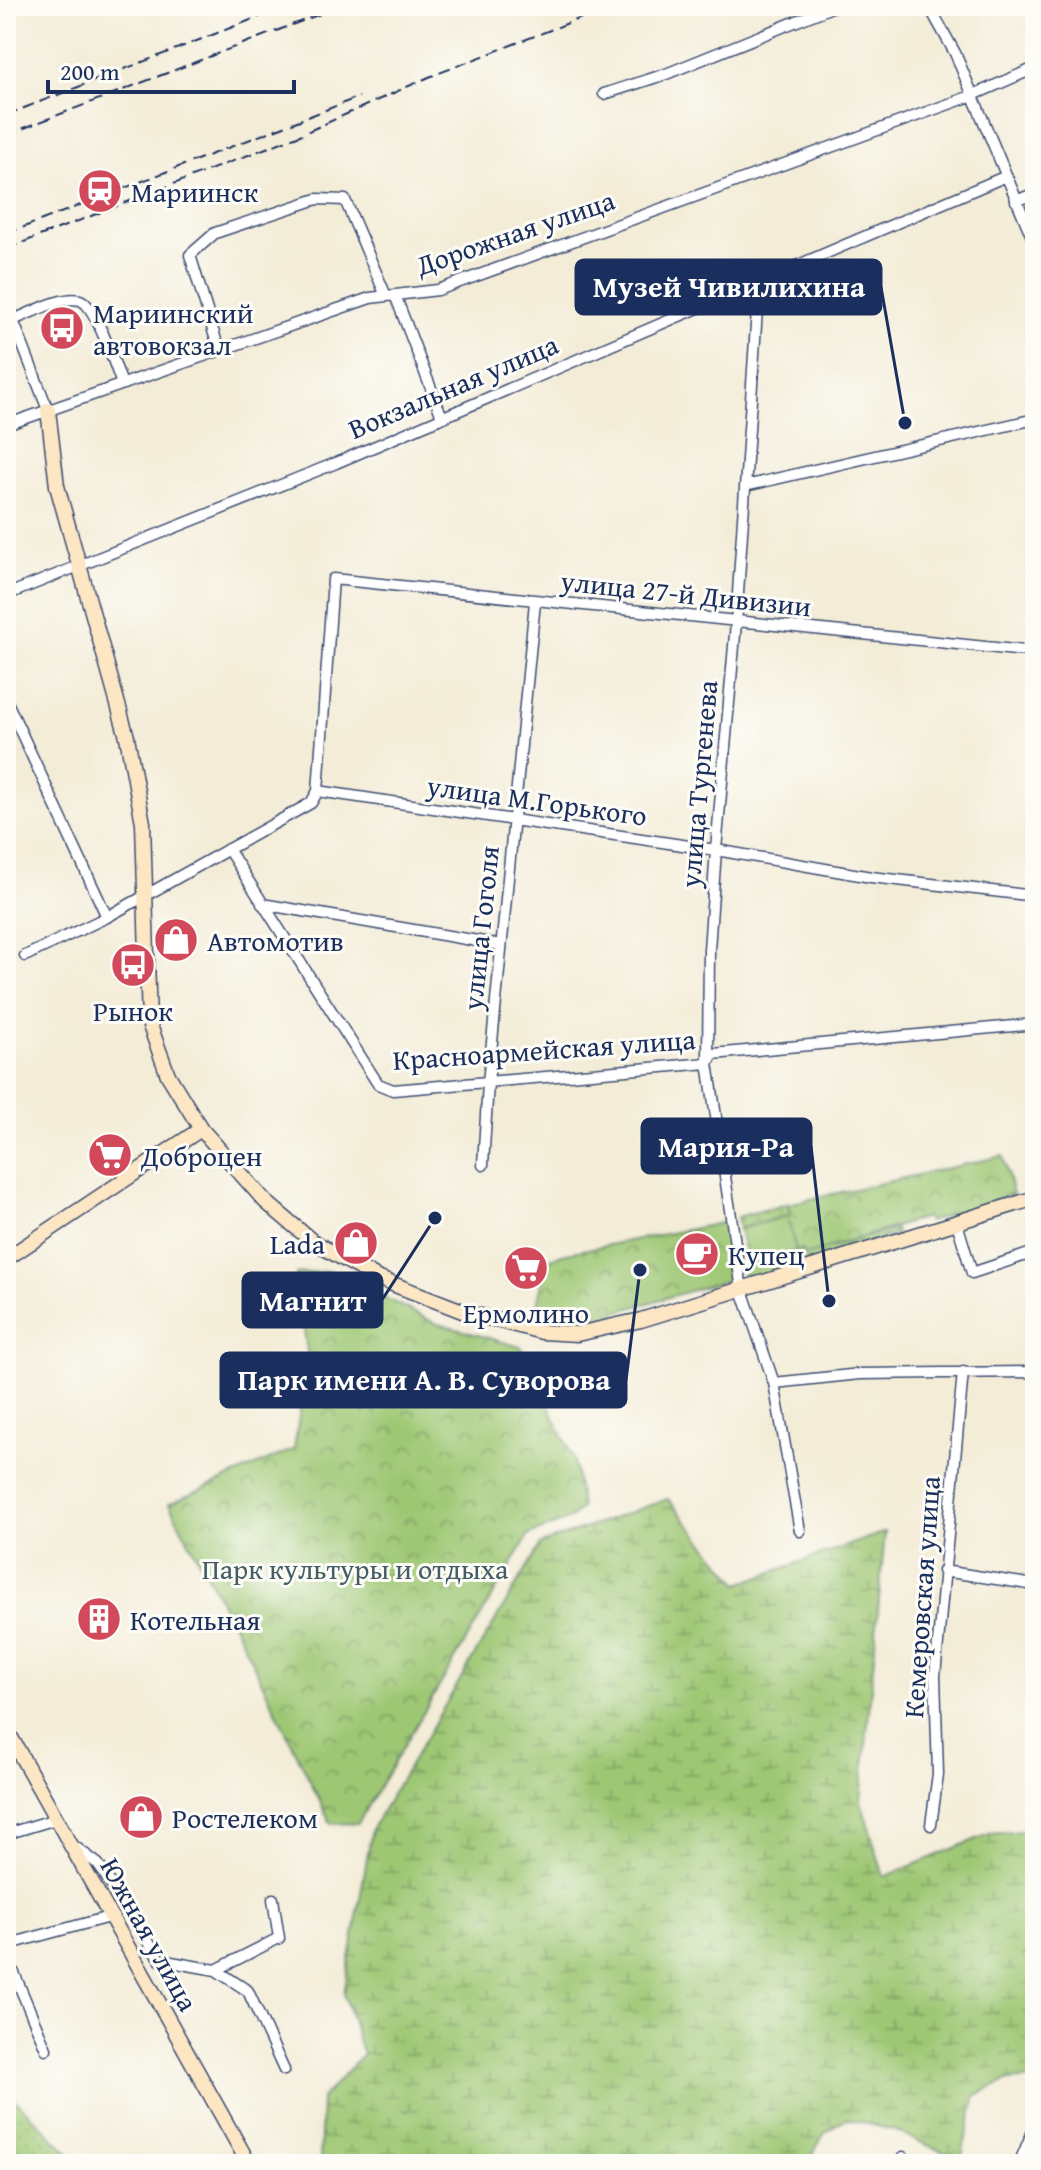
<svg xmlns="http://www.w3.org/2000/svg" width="1041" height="2170" font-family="'Gentium Book Plus',serif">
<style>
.grass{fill:url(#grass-dots);stroke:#5c7b68;stroke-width:2}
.wetland{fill:url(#wetland-marsh);stroke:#5c7b68;stroke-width:2}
.park{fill:url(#park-crowns);stroke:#5c7b68;stroke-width:2}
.pitch{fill:#9ec773;stroke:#5c7b68;stroke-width:2}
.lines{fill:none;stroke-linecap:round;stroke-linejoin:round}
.street-casing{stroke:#3b4b70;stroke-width:13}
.secondary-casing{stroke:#3b4b70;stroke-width:17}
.street{stroke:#fff;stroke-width:10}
.secondary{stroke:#fce6c4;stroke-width:14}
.rail{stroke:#1b2f5e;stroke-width:2;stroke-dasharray:12 6;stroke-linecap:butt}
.labels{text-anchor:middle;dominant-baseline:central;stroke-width:6;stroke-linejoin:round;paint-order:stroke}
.poi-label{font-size:28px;fill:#1b2f5e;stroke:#fdfcf7;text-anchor:start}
.street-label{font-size:28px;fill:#1b2f5e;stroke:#fdfcf7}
.park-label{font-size:28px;fill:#425d64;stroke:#fdfcf7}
.leader{fill:none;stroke:#1b2f5e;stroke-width:3}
.callout-dot{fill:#1b2f5e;stroke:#fdfcf7;stroke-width:3}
.callout{fill:#1b2f5e;stroke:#1b2f5e;stroke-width:3}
.callout-label{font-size:30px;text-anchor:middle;font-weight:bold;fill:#fff}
</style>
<defs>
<pattern id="grass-dots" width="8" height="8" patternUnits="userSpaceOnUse" patternTransform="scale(2)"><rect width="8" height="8" fill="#9ec773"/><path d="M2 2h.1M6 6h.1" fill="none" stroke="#80a262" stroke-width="1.8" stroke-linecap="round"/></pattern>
<pattern id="wetland-marsh" width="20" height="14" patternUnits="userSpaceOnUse" patternTransform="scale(2)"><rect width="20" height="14" fill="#9ec773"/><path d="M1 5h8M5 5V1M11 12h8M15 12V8" fill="none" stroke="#80a262"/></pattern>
<pattern id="park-crowns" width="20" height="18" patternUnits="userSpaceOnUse" patternTransform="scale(2)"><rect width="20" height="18" fill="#9ec773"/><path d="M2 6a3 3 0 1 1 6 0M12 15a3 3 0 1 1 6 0" fill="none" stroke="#80a262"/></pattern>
</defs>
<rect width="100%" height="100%" fill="#fdfcf7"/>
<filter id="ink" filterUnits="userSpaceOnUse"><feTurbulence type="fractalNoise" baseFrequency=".0125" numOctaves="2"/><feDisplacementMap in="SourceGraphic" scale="16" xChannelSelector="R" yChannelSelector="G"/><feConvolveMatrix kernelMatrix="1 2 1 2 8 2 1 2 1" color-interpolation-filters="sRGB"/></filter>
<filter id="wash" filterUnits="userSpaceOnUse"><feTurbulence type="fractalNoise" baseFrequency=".006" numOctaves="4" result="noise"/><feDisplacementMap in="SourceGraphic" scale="32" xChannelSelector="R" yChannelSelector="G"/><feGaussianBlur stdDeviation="1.8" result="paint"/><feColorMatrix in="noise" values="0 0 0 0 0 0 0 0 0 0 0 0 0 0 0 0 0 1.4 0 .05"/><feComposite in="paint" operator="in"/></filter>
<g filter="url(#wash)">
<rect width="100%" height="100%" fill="#f3ecd7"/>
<path class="grass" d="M788,1204L791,1215L739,1229L737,1217Z
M895,1229L896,1234L745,1282L742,1269L749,1267L748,1264L803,1249L805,1255Z
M6,2091L80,2164H6Z"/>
<path class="wetland" d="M668,1499L739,1584L885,1532L861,1801L884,1877L989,1834L1035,1830V2079L1006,2081L976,2095L961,2160L896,2131L846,2118L824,2134L807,2164H320L322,2098L363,2055L344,1994L372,1828L541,1544Z"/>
<path class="park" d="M1003,1156L1013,1194L928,1222L926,1217L805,1255L802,1249L748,1264L739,1229L790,1215L788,1204Z
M727,1222L735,1278L581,1322H533L547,1261L562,1254Z
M330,1271L435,1323L521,1347L574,1460L581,1508L570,1519L529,1535L358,1823L331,1824L242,1641L169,1504L294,1449L308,1358L296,1274Z"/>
<path class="pitch" d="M787,1216L796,1251L748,1264L739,1229Z"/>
</g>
<g filter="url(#ink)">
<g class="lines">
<g class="street-casing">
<path id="street" d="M929,6L955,53L1035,244
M604,94L666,74L834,6
M1016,201L1035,193
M759,280L736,623L716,850L709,950L708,1063L742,1290L774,1383L800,1531
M395,295L442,417
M219,350L190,255L215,233L317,199L345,200L386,296
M48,410L13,320C30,314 62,295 80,300C96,305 115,366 122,384
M6,425L370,298L438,290L971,96L1035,68
M745,486L1035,419
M6,595L336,463L1004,177
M6,700L107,917
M318,791L716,850L871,877L1035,896
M228,849L378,1084L393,1090L708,1063L713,1054L1035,1024
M262,904L501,945
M25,956L107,917L311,803L318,791L333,579L1035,652
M483,1165L488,1083L535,602
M957,1223L972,1273L1035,1252
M774,1383L860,1374L1035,1372
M943,1571L1035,1585
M931,1825L938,1774L935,1676L963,1372
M6,1834L56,1819
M74,1846L98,1864L160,1960L216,1970L248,1991L284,2070
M6,1945L109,1917
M6,1954L46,2049
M216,1970L279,1938L273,1899
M901,2164L903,2157
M1019,2164L1035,2126"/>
</g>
<g class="secondary-casing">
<path id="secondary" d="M48,410L57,486L127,737L143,823L149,1023L168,1075L201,1129L266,1202L312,1241L377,1278L465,1312L542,1332L577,1334L641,1320L1035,1198
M6,1259L201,1129
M6,1729L249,2164"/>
</g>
<use href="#street" class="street"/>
<use href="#secondary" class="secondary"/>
<path class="rail" d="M6,115L287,6
M6,135L341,6
M6,234L359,97
M6,249L300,135L429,77L612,6"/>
</g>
</g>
<defs>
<g id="station-disc" transform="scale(2.3)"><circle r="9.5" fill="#d1495b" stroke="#fdfcf7"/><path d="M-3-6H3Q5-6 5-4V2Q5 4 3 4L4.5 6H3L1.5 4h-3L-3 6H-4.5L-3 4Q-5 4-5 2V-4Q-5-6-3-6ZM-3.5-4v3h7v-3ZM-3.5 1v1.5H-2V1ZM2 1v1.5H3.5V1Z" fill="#fff"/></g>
<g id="bus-disc" transform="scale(2.3)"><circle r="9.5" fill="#d1495b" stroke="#fdfcf7"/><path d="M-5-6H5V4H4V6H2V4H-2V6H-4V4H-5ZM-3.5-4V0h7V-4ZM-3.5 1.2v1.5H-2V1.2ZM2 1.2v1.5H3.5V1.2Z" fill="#fff"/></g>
<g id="shop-disc" transform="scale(2.3)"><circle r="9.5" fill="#d1495b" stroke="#fdfcf7"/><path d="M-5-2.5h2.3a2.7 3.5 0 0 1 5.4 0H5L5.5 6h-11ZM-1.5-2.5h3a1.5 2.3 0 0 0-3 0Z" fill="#fff"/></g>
<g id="supermarket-disc" transform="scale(2.3)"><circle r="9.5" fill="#d1495b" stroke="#fdfcf7"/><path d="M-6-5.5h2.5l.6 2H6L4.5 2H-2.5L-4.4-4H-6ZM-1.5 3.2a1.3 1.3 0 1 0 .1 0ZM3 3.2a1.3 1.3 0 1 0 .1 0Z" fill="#fff"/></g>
<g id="cafe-disc" transform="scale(2.3)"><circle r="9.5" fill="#d1495b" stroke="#fdfcf7"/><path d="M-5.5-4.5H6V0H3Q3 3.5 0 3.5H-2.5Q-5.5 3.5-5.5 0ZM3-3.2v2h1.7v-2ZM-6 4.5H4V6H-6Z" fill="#fff"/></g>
<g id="building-disc" transform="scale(2.3)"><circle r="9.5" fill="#d1495b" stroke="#fdfcf7"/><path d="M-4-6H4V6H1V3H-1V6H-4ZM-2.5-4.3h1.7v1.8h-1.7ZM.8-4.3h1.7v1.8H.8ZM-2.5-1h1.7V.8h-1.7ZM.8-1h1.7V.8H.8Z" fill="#fff"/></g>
</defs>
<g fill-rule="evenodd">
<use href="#station-disc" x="100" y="191"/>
<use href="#bus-disc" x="62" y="328"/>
<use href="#shop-disc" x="176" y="940"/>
<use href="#bus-disc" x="133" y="965"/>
<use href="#supermarket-disc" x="110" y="1155"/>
<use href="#shop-disc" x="356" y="1243"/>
<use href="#cafe-disc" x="697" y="1254"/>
<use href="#supermarket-disc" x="526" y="1268"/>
<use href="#building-disc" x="99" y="1619"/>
<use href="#shop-disc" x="141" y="1817"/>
</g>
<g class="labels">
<g class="poi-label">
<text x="131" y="191">Мариинск</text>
<text x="93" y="312">Мариинский<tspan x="93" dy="32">автовокзал</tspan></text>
<text x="207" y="940">Автомотив</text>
<text x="133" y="1010" text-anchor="middle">Рынок</text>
<text x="141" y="1155">Доброцен</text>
<text x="325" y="1243" text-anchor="end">Lada</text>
<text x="728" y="1254">Купец</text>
<text x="526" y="1312" text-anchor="middle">Ермолино</text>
<text x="130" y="1619">Котельная</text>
<text x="172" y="1817">Ростелеком</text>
</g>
<g class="street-label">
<text transform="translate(515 232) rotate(-19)">Дорожная улица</text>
<text transform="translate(453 386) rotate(-23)">Вокзальная улица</text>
<text transform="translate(686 593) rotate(6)">улица 27-й Дивизии</text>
<text transform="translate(698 784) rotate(-85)">улица Тургенева</text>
<text transform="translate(537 800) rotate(8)">улица М.Горького</text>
<text transform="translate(480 928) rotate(-84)">улица Гоголя</text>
<text transform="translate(544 1049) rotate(-4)">Красноармейская улица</text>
<text transform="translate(921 1597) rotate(-86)">Кемеровская улица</text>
<text transform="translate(150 1934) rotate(61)">Южная улица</text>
</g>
<g class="park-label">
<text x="355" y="1568">Парк культуры и отдыха</text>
</g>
</g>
<path class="leader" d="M905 423L881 287M829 1301L811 1146M435 1218L382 1300M640 1270L626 1380"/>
<g class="callout-dot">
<circle cx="905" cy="423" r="8"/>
<circle cx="829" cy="1301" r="8"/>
<circle cx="435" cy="1218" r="8"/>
<circle cx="640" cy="1270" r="8"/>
</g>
<g class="callout">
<rect x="576" y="260" width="305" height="54" rx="8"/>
<rect x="642" y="1119" width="169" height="54" rx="8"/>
<rect x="243" y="1273" width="139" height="54" rx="8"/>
<rect x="221" y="1353" width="405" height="54" rx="8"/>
</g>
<g class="callout-label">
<text x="729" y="297">Музей Чивилихина</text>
<text x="726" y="1157">Мария-Ра</text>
<text x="313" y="1311">Магнит</text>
<text x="424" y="1390">Парк имени А. В. Суворова</text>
</g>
<rect width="1041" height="2170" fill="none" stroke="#fdfcf7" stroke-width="32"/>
<path d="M48 80v12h246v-12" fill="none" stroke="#1b2f5e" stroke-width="4"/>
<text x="60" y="80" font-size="24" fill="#1b2f5e" stroke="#fdfcf7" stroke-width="6" paint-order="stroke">200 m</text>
</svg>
